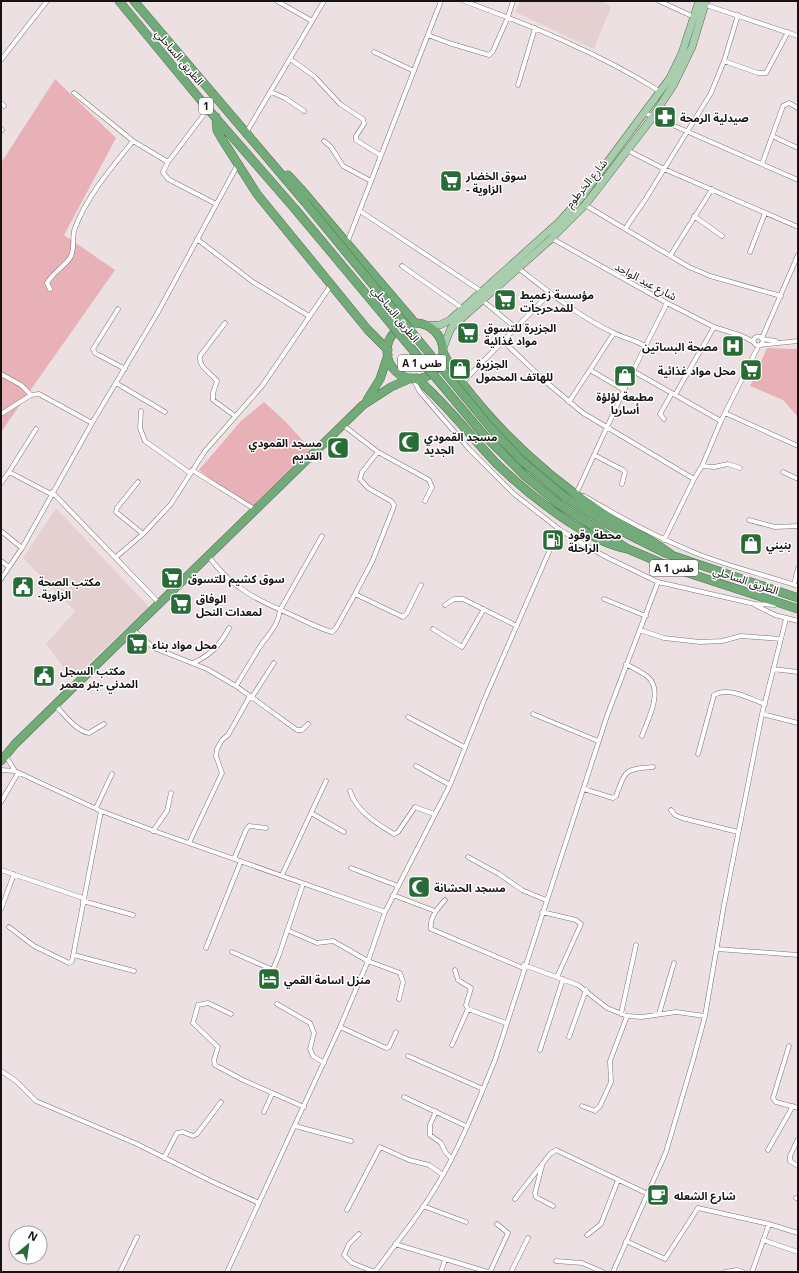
<svg xmlns="http://www.w3.org/2000/svg" width="799" height="1273" font-family="'Noto Sans','Noto Sans Arabic',sans-serif">
<style>
.built{fill:#e5d0d1}
.green{fill:#e8b1b7}
.lines{fill:none;stroke-linecap:round;stroke-linejoin:round}
.street-casing{stroke:#7d7273;stroke-width:5}
.primary-casing{stroke:#527556;stroke-width:8}
.highway-casing{stroke:#527556;stroke-width:9}
.street{stroke:#fff;stroke-width:4}
.primary{stroke:#aaccaf;stroke-width:7}
.highway{stroke:#72aa7a;stroke-width:8}
.highway-bridge-casing{stroke:#527556;stroke-width:9;stroke-linecap:butt}
.highway-bridge{stroke:#72aa7a;stroke-width:8}
.labels{text-anchor:middle;dominant-baseline:central;stroke-width:3;stroke-linejoin:round;paint-order:stroke}
.shield{fill:#fff;stroke:#5d5a5a;stroke-width:1}
.shield-label{font-size:10px;font-weight:bold;fill:#171313}
.street-label{font-size:11px;fill:#171313;stroke:#fff}
.poi-label{font-size:11px;font-weight:bold;fill:#171313;stroke:#fff;text-anchor:start}
</style>
<rect width="100%" height="100%" fill="#ede0e2"/>
<path class="built" d="M520,1H601L611,7L594,49L515,12Z
M56,508L149,607L72,679L46,644L75,611L23,558Z"/>
<path class="green" d="M55,79L116,138L64,235L115,270L1,432V163Z
M767,348L798,349V417L783,400L750,386Z
M264,402L286,422L312,451L250,509L199,470L241,421Z"/>
<g class="lines">
<g class="street-casing">
<path id="street" d="M277,1L312,21
M464,1C532,26 599,53 661,92
M659,1L694,17
M703,4L798,36
M428,35L449,43L489,55L493,51L508,17L513,1
M374,52L414,71
M290,59L314,76L340,104L363,119L364,124L356,136V140L380,155
M1,60L47,1
M724,61L758,73H766L788,32
M518,85L535,28
M271,92L285,98L304,111
M74,93L133,141L168,162
M1,103L4,106
M208,109L168,162L163,172L168,179L216,204
M645,113L798,180
M1,129L2,130
M246,133L324,1
M772,136L798,148
M324,141L331,147L343,166L371,181
M627,150L664,169L798,227
M762,164L783,106L789,103L798,108
M585,205L689,267L710,276L781,296
M360,211L481,291
M694,216L722,236
M625,229L645,200L711,93L724,61L738,15
M551,238L667,303L714,327L742,336L754,342
M197,239L253,282L309,316
M347,243L441,1
M750,252L765,213
M670,256L712,189
M402,266L462,308
M518,268C548,291 579,317 614,333C624,338 635,340 645,346
M50,289L47,283C54,271 63,268 70,258C76,249 71,237 75,228C87,196 112,167 133,141
M482,300L516,328
M118,309L93,349L95,353L125,369
M225,323L200,356C198,367 211,373 217,381L213,393V400L235,416
M753.5 341a4.5 4.5 0 1 1 9 0a4.5 4.5 0 1 1-9 0Z
M762,338L798,255
M762,339L776,341
M503,341L546,382L583,413L694,479
M760,345L798,341
M590,370L624,390
M633,371L721,421
M1,374L21,385L31,395
M413,379L420,392L470,450L514,494L559,529L583,544L608,558L658,582L755,604L775,605
M116,383L165,412
M462,383L550,293
M675,395L714,327
M569,402L614,333
M141,411L140,428L145,441L190,473
M725,413L798,446
M1,414L31,395L39,394L92,423
M664,419L660,414L672,393
M343,425L378,452L429,480L432,487L425,501
M36,429L9,472L51,494
M594,455L623,470L625,472L622,484
M702,466L714,467L728,464L740,468
M192,470L256,510
M783,472L798,479
M138,482L117,508L116,512L143,534
M1,483L9,472
M52,492L159,603
M576,494L633,371L667,303
M584,496C621,518 658,538 698,554C731,567 765,575 798,586
M749,520L775,527L798,526
M1,531L22,548
M664,540L694,479L702,466L721,421L759,345
M116,557L143,534L171,504L205,451L262,386L331,285
M209,557C232,588 257,600 292,615C305,621 318,628 332,632L336,628L355,594L403,617L407,613L421,585
M1,561L9,567
M1,579L22,548L92,423L158,312L237,166
M794,585L798,568
M355,594L372,562L393,509L394,505L391,501L368,488L360,479L362,472L378,452
M604,599L646,616
M445,605L454,599H463L517,626
M755,605L775,615L798,621
M132,629L154,648L207,669L236,686L297,730H302L308,724
M433,629L462,647L484,609
M640,630L664,638L700,642L722,641L741,636L781,639
M193,663C211,655 220,645 229,628
M626,664C633,668 642,672 648,677C664,691 647,721 642,736
M773,669L798,672
M236,686C244,673 251,661 259,648C268,634 278,627 280,610L322,536
M252,697L274,663
M55,705C64,714 76,731 89,733L104,724
M533,714L598,741
M762,714L798,723
M408,717L464,747
M698,754L714,695C728,686 750,699 765,704
M6,756L15,771
M416,766L450,785
M1,770L15,771L101,811L160,833L385,912
M584,789L613,798L616,796C626,770 624,769 653,767
M350,791C357,812 376,823 394,834L398,832L415,807L434,814
M1,802L18,773
M96,808L112,774
M671,810L675,815L682,818L738,832
M311,813L344,832
M153,831L167,811L171,793
M189,843L222,773L216,756L217,749L222,740L228,735L250,696
M468,857L499,874L522,890L546,900
M234,859L246,830L249,826L266,828
M351,868L398,886
M1,870L83,898
M282,875L326,781
M393,895L435,911
M445,900C438,908 429,918 431,929L523,968
M83,901L133,915
M1,909L14,874
M542,912L576,920L581,924L557,977
M9,927L34,946L69,963L72,961L101,811
M287,930L317,943L333,941L368,961L400,973L403,982L399,999
M206,948L241,861
M717,949L798,955
M232,952L273,970
M74,955L134,971
M524,965L578,985L607,1008L627,1016L642,1017L676,1012L705,1016
M455,970L458,980L471,988L466,1005L468,1009
M266,986L279,955L303,884
M277,1004L310,1023L314,1033L310,1049L313,1056L324,1063
M231,1014L208,1003L198,1005L193,1023L218,1047L214,1060L215,1065L243,1080L304,1107
M621,1014L636,945
M659,1014L674,963
M340,1027L386,1048L389,1047L396,1032
M569,1037L586,990
M452,1045L468,1009L506,1023
M789,1046L773,1098L776,1102L798,1108
M540,1050L563,979
M408,1056L483,1089
M1,1071L16,1081L36,1101L137,1144L211,1181L259,1203
M404,1097L466,1126
M582,1106L595,1111L600,1106L611,1082L610,1061L627,1016
M436,1111L430,1125V1135L441,1143L446,1153L451,1158
M264,1112L272,1094
M295,1126L351,1141
M798,1139L790,1156V1161L798,1166
M768,1150L793,1106
M164,1158L177,1133L183,1132L193,1136L197,1134L221,1102
M542,1166L535,1193L536,1197L553,1206
M796,1198L798,1199
M515,1199L550,1154L556,1150L648,1194
M423,1206L466,1222
M347,1210L380,1147L409,1160L429,1165L443,1175
M359,1234L349,1244L344,1255L352,1263L375,1272
M587,1235L601,1224L618,1180
M763,1240L798,1252
M626,1241L665,1259L698,1208L769,1224L798,1233
M395,1244L488,1272
M556,1261L582,1263L603,1272
M120,1272L137,1237
M227,1272L340,1027L368,961L385,912L450,785L485,698L559,529
M375,1272C394,1245 417,1219 434,1190C459,1150 477,1104 495,1060L607,716L658,582
M441,1272L445,1260
M490,1272L508,1233L497,1224
M511,1272L528,1238
M613,1272L666,1152L694,1057L705,1016L724,905L762,714L786,619
M725,1272L737,1270L743,1272
M752,1272L769,1224"/>
</g>
<g class="primary-casing">
<path id="primary" d="M426,325H440L450,320L559,222L580,199L670,78L682,53L699,1
M443,348L451,328L551,239L585,205L652,118L674,84L692,47L706,1"/>
</g>
<g class="highway-casing">
<path id="highway" d="M119,1L208,109L295,209
M134,1L304,201
M216,117L217,130L222,139L257,194L368,330L388,350
M288,175L300,188L415,323
M387 351a28 28 0 1 1 56 0a28 28 0 1 1-56 0Z
M443,352C454,375 469,392 485,411C521,452 558,484 604,514C627,529 653,539 674,557
M416,378C447,404 470,436 498,465C521,487 546,507 572,524C590,535 607,545 628,549
M367,400L380,379L388,355
M565,497L607,524L665,553L798,598
M560,505L628,549L673,568L798,609
M1,761L15,744L55,705L363,405L391,387L411,378"/>
</g>
<use href="#street" class="street"/>
<use href="#primary" class="primary"/>
<use href="#highway" class="highway"/>
<g class="highway-bridge-casing">
<path id="highway-bridge" d="M304,201L489,426L522,461L565,497
M295,209L482,433L525,476L560,505"/>
</g>
<use href="#highway-bridge" class="highway-bridge"/>
</g>
<defs>
<g id="pharmacy-square" transform="scale(1.15)"><rect x="-9" y="-9" width="18" height="18" rx="4" fill="#296c37" stroke="#fff"/><path d="M-2-6h4v4h4v4h-4v4h-4v-4h-4v-4h4Z" fill="#fff"/></g>
<g id="supermarket-square" transform="scale(1.15)"><rect x="-9" y="-9" width="18" height="18" rx="4" fill="#296c37" stroke="#fff"/><path d="M-6-5.5h2.5l.6 2H6L4.5 2H-2.5L-4.4-4H-6ZM-1.5 3.2a1.3 1.3 0 1 0 .1 0ZM3 3.2a1.3 1.3 0 1 0 .1 0Z" fill="#fff"/></g>
<g id="hospital-square" transform="scale(1.15)"><rect x="-9" y="-9" width="18" height="18" rx="4" fill="#296c37" stroke="#fff"/><path d="M-5-5h3v3.5h4V-5h3V5h-3V1.5h-4V5h-3Z" fill="#fff"/></g>
<g id="shop-square" transform="scale(1.15)"><rect x="-9" y="-9" width="18" height="18" rx="4" fill="#296c37" stroke="#fff"/><path d="M-5-2.5h2.3a2.7 3.5 0 0 1 5.4 0H5L5.5 6h-11ZM-1.5-2.5h3a1.5 2.3 0 0 0-3 0Z" fill="#fff"/></g>
<g id="mosque-square" transform="scale(1.15)"><rect x="-9" y="-9" width="18" height="18" rx="4" fill="#296c37" stroke="#fff"/><path d="M3.5-4.9A6 6 0 1 0 3.5 4.9A5 5 0 1 1 3.5-4.9Z" fill="#fff"/></g>
<g id="fuel-square" transform="scale(1.15)"><rect x="-9" y="-9" width="18" height="18" rx="4" fill="#296c37" stroke="#fff"/><path d="M-5.5-6h7V0h2V4h1.3V-2.5L3-4.5l.8-.8L6-3V5H2.5V1h-1V6h-7ZM-4.2-4.7v3.2H.2V-4.7Z" fill="#fff"/></g>
<g id="civic-square" transform="scale(1.15)"><rect x="-9" y="-9" width="18" height="18" rx="4" fill="#296c37" stroke="#fff"/><path d="M-.6-6.5H3V-4.5H.6V-3L4-1V1h2V6H-6V1h2V-1L-.6-3ZM-1.2 2.5V6h2.4V2.5Z" fill="#fff"/></g>
<g id="hotel-square" transform="scale(1.15)"><rect x="-9" y="-9" width="18" height="18" rx="4" fill="#296c37" stroke="#fff"/><path d="M-6-4.5h1.5V1H6V5H4.5V3h-9V5H-6ZM-4 0a1.8 1.8 0 1 1 3.6 0ZM.5 0V-2.5h3Q6-2.5 6 0Z" fill="#fff"/></g>
<g id="cafe-square" transform="scale(1.15)"><rect x="-9" y="-9" width="18" height="18" rx="4" fill="#296c37" stroke="#fff"/><path d="M-5.5-4.5H6V0H3Q3 3.5 0 3.5H-2.5Q-5.5 3.5-5.5 0ZM3-3.2v2h1.7v-2ZM-6 4.5H4V6H-6Z" fill="#fff"/></g>
</defs>
<g fill-rule="evenodd">
<use href="#pharmacy-square" x="665" y="117"/>
<use href="#supermarket-square" x="451" y="181"/>
<use href="#supermarket-square" x="505" y="300"/>
<use href="#supermarket-square" x="468" y="333"/>
<use href="#hospital-square" x="733" y="346"/>
<use href="#shop-square" x="460" y="369"/>
<use href="#supermarket-square" x="751" y="370"/>
<use href="#shop-square" x="625" y="376"/>
<use href="#mosque-square" x="409" y="442"/>
<use href="#mosque-square" x="338" y="448"/>
<use href="#fuel-square" x="553" y="540"/>
<use href="#shop-square" x="751" y="544"/>
<use href="#supermarket-square" x="172" y="578"/>
<use href="#civic-square" x="23" y="587"/>
<use href="#supermarket-square" x="181" y="604"/>
<use href="#supermarket-square" x="137" y="644"/>
<use href="#civic-square" x="44" y="676"/>
<use href="#mosque-square" x="419" y="887"/>
<use href="#hotel-square" x="269" y="979"/>
<use href="#cafe-square" x="658" y="1195"/>
</g>
<g class="labels">
<g class="shield">
<rect x="199" y="98" width="14" height="16" rx="3"/>
<rect x="398" y="355" width="48" height="16" rx="3"/>
<rect x="650" y="560" width="48" height="16" rx="3"/>
</g>
<g class="shield-label">
<text x="206" y="106">1</text>
<text x="422" y="363">A 1 طس</text>
<text x="674" y="568">A 1 طس</text>
</g>
<g class="street-label">
<text transform="translate(180 57) rotate(50)">الطريق الساحلي</text>
<text transform="translate(586 183) rotate(-51)">شارع الخرطوم</text>
<text transform="translate(646 281) rotate(28)">شارع عبد الواحد</text>
<text transform="translate(396 314) rotate(51)">الطريق الساحلي</text>
<text transform="translate(746 580) rotate(18)">الطريق الساحلي</text>
</g>
<g class="poi-label">
<text x="680" y="117">صيدلية الرمحة</text>
<text x="466" y="175">سوق الخضار<tspan x="466" dy="13">- الزاوية</tspan></text>
<text x="520" y="294">مؤسسة زعميط<tspan x="520" dy="13">للمدحرجات</tspan></text>
<text x="484" y="327">الجزيرة للتسوق<tspan x="484" dy="13">مواد غذائية</tspan></text>
<text x="718" y="346" text-anchor="end">مصحة البساتين</text>
<text x="476" y="363">الجزيرة<tspan x="476" dy="13">للهاتف المحمول</tspan></text>
<text x="736" y="370" text-anchor="end">محل مواد غذائية</text>
<text x="625" y="396" text-anchor="middle">مطبعة لؤلؤة<tspan x="625" dy="13">أساريا</tspan></text>
<text x="424" y="436">مسجد القمودي<tspan x="424" dy="13">الجديد</tspan></text>
<text x="322" y="442" text-anchor="end">مسجد القمودي<tspan x="322" dy="13">القديم</tspan></text>
<text x="568" y="534">محطة وقود<tspan x="568" dy="13">الراحلة</tspan></text>
<text x="766" y="544">بنيني</text>
<text x="188" y="578">سوق كشيم للتسوق</text>
<text x="38" y="581">مكتب الصحة<tspan x="38" dy="13">-الزاوية</tspan></text>
<text x="196" y="598">الوفاق<tspan x="196" dy="13">لمعدات النحل</tspan></text>
<text x="152" y="644">محل مواد بناء</text>
<text x="60" y="670">مكتب السجل<tspan x="60" dy="13">المدني -بئر معمر</tspan></text>
<text x="434" y="887">مسجد الحشانة</text>
<text x="284" y="979">منزل اسامة القمي</text>
<text x="674" y="1195">شارع الشعله</text>
</g>
</g>
<rect width="799" height="1273" fill="none" stroke="#171313" stroke-width="4"/>
<g transform="translate(28 1245) rotate(29)"><circle r="19" fill="#ffffff" stroke="#a2a1a1"/>
<path d="M0-3L7 15L0 10L-7 15Z" fill="#296c37"/>
<text y="-6" font-size="11" font-weight="bold" text-anchor="middle" fill="#171313">N</text>
</g>
</svg>
